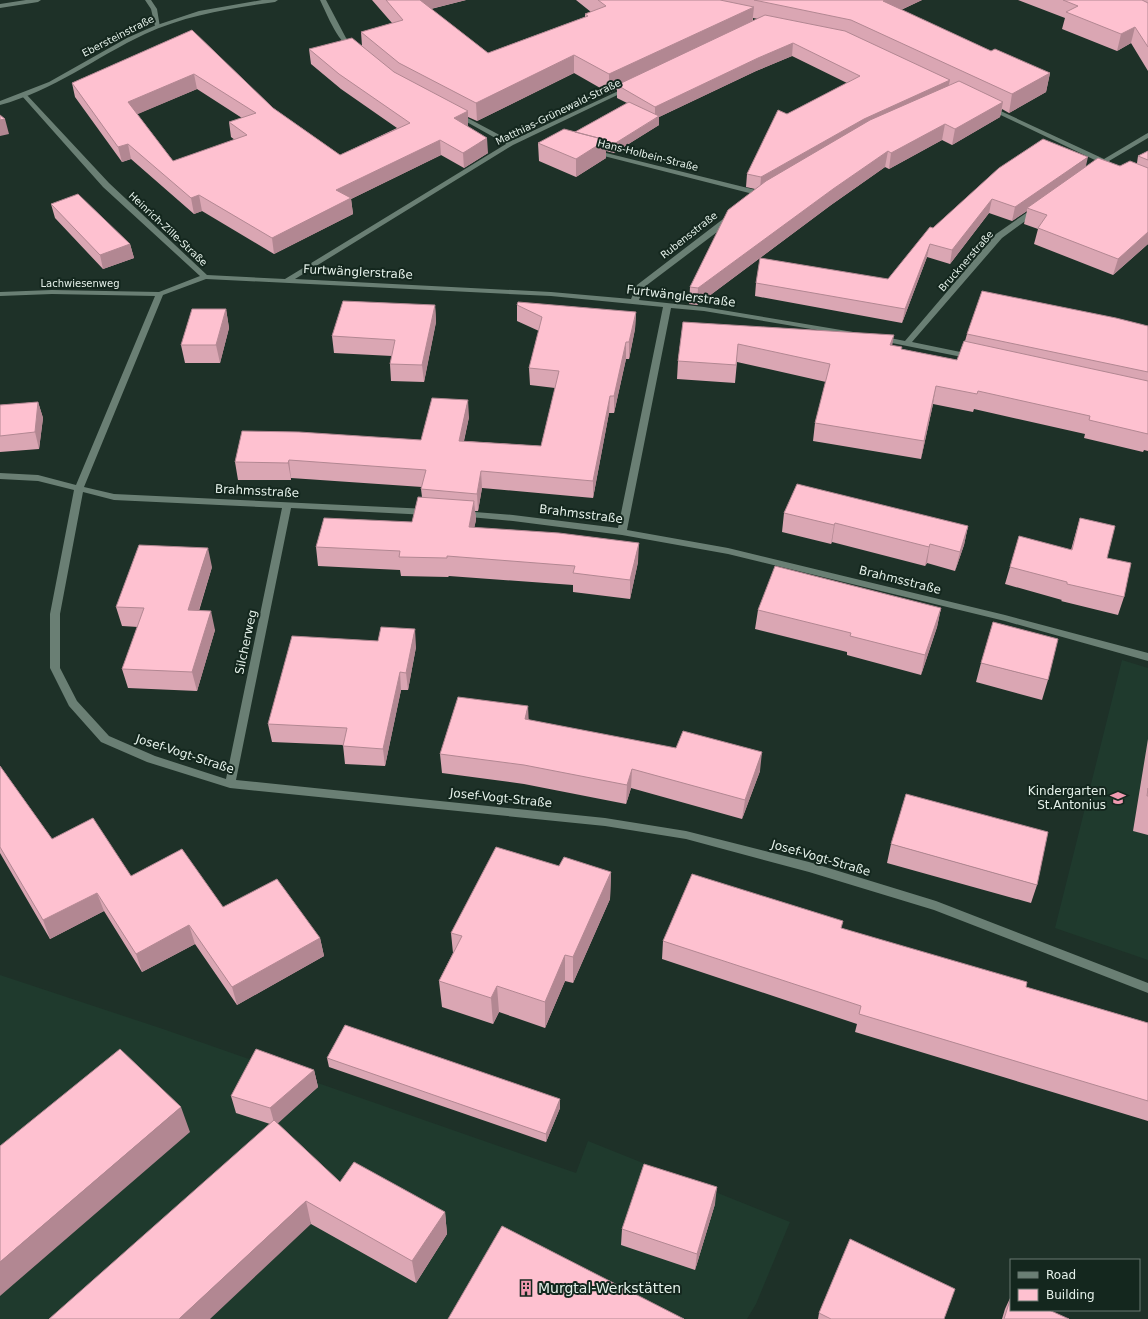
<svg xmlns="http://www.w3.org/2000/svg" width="1148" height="1319" font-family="'DejaVu Sans',sans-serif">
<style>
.built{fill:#1f3a2d}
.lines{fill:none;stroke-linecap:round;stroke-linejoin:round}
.street{fill:#6a7f74;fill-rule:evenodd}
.secondary{fill:#6a7f74;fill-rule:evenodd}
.wall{fill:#daa6b3;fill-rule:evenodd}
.shaded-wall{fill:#b28792}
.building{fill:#fec1d0;stroke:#b28792;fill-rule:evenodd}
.labels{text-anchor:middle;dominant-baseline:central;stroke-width:4;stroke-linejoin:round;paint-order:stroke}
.far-street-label{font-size:10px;fill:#e5f1ea;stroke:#14271e}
.street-label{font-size:12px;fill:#e5f1ea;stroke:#14271e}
.poi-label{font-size:12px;fill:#e5f1ea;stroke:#14271e;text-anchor:end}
.near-poi-label{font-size:14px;fill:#e5f1ea;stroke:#14271e;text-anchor:start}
</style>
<rect width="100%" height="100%" fill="#1e3128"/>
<path class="built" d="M1122,660L1148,668V960L1055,928Z
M0,975L163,1029L576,1173L588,1141L790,1222L756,1304L747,1319H0Z"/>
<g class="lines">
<path class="street" d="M26,0H41L38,2L0,8V4Z
M145,0H151L157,9L160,27L155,26L151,9Z
M320,0H326L346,38L356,47V49C341,51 326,12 320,0Z
M627,87L632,88L513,145L295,279L551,292L631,299L637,285L727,216H733V220L643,288L639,300L704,307L853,332L857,334L853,336L704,311L671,308L627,530L728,548L1005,615L1148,653V661L1005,621L728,554L622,535L513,521L459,516L457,514L462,511L513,515L618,528L663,307L551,296L206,279L163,295L84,487L114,494L428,509L433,512L428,515L291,508L236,780L605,818L686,831L809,862L936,901L1148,983V993L934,910L809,872L686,839L605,826L230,788L147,762L101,742L69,706L50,668V614L74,490L38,481L0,479V473L38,475L76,485L155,296L52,294L0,296V292L52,290L159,292L200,276L103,187L22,96V94H26L109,183L207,275L285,279L506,144L456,116V114H460L511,141ZM83,492L114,500L282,508L226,779L155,756L109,736L77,701L60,668V614Z
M988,107H992L1104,159L1146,134L1148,133V138L1109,161L1113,164L1112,166L1104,164L1100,166L1096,164L1099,162L988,109Z
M594,150L764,192L765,194L761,196L592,153V151Z
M1032,209H1035L1039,211L1002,238L912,342L975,355L976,357L975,359H972L877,340V336H880L905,341L996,234Z"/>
<path class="secondary" d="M262,0H278L275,2C231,8 186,15 145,34C96,57 53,91 0,105V101L49,82L127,38L154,26L199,11Z"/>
</g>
<path class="wall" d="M372,0H466L431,9L488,53L585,17V14L591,12L576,0H922L901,10L991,51L1050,73L1046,92L1009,113L1002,109L1000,117L952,145L942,140L889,169L885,167L831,205L697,305L689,304L690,287L755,189L746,187L747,174L787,114L847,83L792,56L756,71L659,117V125L614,153L606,151V158L576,177L539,161L538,143L575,132L627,103L617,98V89L609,93L574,73L477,121L468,117V126H467L488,153L464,168L441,155L351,199L353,214L274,254L202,211L194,214L131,159L122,162L75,97L72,83L192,30L273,108L340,155L397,128L341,89L311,64L309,49L362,46L361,32L392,23ZM753,18L758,19L753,21ZM197,89L242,118L229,122L231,137L235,140L173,161L137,114Z
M1018,0H1148V71L1131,43L1117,51L1062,29L1065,18Z
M1148,151V244L1113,275L1034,244L1038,229L1024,224L1027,211L1012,221L989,213L950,264L927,257L902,323L755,296L756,283L888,279L933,228L999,168L1120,166L1137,163L1138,156Z
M51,204L130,244L134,258L103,269L55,218Z
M435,305L436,322L424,382L391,381L390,364L392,356L334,353L332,336Z
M517,305L636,312L635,329L629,359H626L614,413H609L593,498L482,488L478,511H475L476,520L474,528L638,562L630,599L573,592V585L449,576L448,577L401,576L400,570L318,566L316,547L412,522L422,497L421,489L422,487L291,478V480H238L235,462L421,440L469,417L464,441L541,446L555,388L530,385L529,368L539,331L517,321Z
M226,309L229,328L220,363H185L181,345Z
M683,322L892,346L901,349L957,360L965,341L967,334L1148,326V451L1144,450L1143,452L1084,438L1085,434L974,409L973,412L933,404L921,459L813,441L815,423L826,382L737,362L735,383L677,379L678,361Z
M38,402L43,418L39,449L0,452V405Z
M784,513L968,526L964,545L955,571L927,563L925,566L832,542L831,544L782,532Z
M1080,518L1107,558L1124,597L1118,615L1061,601L1062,600L1005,584L1010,567L1071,550Z
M212,567L199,611L215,630L197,691L128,688L122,669L138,627L122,626L116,607Z
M941,608L937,627L921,675L847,655V652L755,629L758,610Z
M416,647L408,690H401L385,766L345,764L343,745L272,742L268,724Z
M981,663L1048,680L1042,700L976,682Z
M528,720L760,771L742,819L631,788L626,804L524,784L442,773L440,754Z
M1148,739V835L1133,831Z
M0,766L52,839L131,876L223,907L320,938L324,956L237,1005L195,944L142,972L104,911L50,939L0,853Z
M891,844L1037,885L1031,903L887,863Z
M559,866L611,872L610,899L573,983L565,981L545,1028L499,1012L493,1024L442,1007L439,981L453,953L451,933Z
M843,921L841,928L1026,987L1148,1023V1121L855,1032L857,1024L662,959L663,941Z
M327,1058L560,1108L546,1142L329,1067Z
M314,1070L318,1087L277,1123L340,1182L445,1212L447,1234L416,1283L311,1224L270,1124L236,1113L231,1096Z
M715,1204L695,1270L621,1245L622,1229Z
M1011,1296V1310L1069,1319H1002L1005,1309Z
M819,1313L944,1319H818Z"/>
<path class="shaded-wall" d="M413,0H466L414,13Z
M886,0H922L881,19L883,1Z
M754,7L752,25L617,85V89L609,93V74Z
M1135,27L1131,43L1117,51L1121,34Z
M793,43L792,56L756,71L659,117V125L614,153V144L655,119V107L758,58Z
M574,55V73L477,121L476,103Z
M1050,73L1046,92L1009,113L1012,94Z
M194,74L197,89L131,117L128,102Z
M950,80L947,92L760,190L761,177L864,119Z
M1003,102L1000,117L952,145L955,129Z
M468,111V126L455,132L454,118Z
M5,119L9,134L0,136V120Z
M945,124L942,140L889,169L891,153Z
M487,138L488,153L464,168L463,153Z
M440,140L441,155L351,199L353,214L274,254L272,238L336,190Z
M606,140V158L576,177V159Z
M128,144L131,159L122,162L118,147Z
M888,151L885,167L831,205L697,305L698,288L833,189Z
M1088,157L1085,170L1027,208V211L1012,221L1015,207Z
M199,195L202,211L194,214L191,198Z
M992,199L989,213L950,264L952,250Z
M1148,232V244L1113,275L1118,259Z
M130,244L134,258L103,269L100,255Z
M930,244L927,257L902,323L905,309Z
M435,305L436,322L424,382L422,365Z
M226,309L229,328L220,363L216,345Z
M636,312L635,329L629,359V342Z
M894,335L891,353L890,345Z
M626,342V359L614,413V396Z
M936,386L933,404L921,459L924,441Z
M610,396L609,413L593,498V481Z
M468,400L469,417L460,458L459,441Z
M38,402L43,418L39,449L35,432Z
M289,460L291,478V480L288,463Z
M481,471L482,488L478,511L477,494Z
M474,501L476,520L470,546L469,527Z
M835,523L832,542L831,544L834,525Z
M968,526L964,545L955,571L960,552Z
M639,543L638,562L630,599V580Z
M930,544L927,563L925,566L929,547Z
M208,548L212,567L193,629L188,610Z
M941,608L937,627L921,675L925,655Z
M211,611L215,630L197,691L192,672Z
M415,629L416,647L408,690L406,673Z
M400,672L401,690L385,766L383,749Z
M528,706L529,725L525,719Z
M762,752L760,771L742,819L745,800Z
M632,769L631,788L626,804L627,785Z
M611,872L610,899L573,983V957Z
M97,893L104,911L50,939L43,920Z
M189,925L195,944L142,972L136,954Z
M320,938L324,956L237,1005L232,987Z
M565,955V981L545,1028V1002Z
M497,986L499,1012L493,1024L491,998Z
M314,1070L318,1087L275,1126L270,1108Z
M560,1099V1108L546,1142V1134Z
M181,1107L190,1132L0,1296V1262Z
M717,1187L715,1204L695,1270L697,1254Z
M306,1201L311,1224L210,1319H179Z
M445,1212L447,1234L416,1283L412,1261Z"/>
<path class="building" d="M386,0H420L488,53L588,16L585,14L606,6L598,0H720L754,7L609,74L574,55L476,103L399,63L361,32L403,20Z
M754,0H886L883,1L991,51L995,49L1050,73L1012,94L851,20Z
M1063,0H1142L1148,3V47L1135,27L1121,34L1066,12L1078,6Z
M765,15L845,31L950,80L864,119L761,177L747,174L778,110L787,114L860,76L793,43L758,58L655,107L617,85Z
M192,30L273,108L340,155L410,123L339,74L309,49L352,38L394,72L468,111L454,118L487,138L463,153L440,140L336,190L351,198L272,238L199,195L191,198L128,144L118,147L72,83ZM194,74L256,113L229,122L247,135L173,161L128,102Z
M959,81L1003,102L955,129L945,124L891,153L888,151L833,189L698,288L690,287L728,210L766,181L870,120Z
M629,102L659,116L614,144L606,142V140L575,132Z
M0,115L5,119L0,120Z
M564,129L606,140L576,159L538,143Z
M1043,139L1088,157L1015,207L992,199L952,250L930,244L905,309L756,283L760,258L888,279L930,227L933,228L999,168Z
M1148,151V160L1138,156Z
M1098,158L1120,166L1130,161L1148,168V232L1118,259L1038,228L1047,215L1027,208Z
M78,194L130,244L100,255L51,204Z
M982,291L1116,318L1148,326V372L967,334Z
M343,301L435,305L422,365L390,364L395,340L332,336Z
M518,302L636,312L629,342H626L614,396H610L593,481L481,471L477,494L421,489L426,470L289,460L288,463L235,462L242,431L299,432L421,440L432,398L468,400L459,441L541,446L559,371L529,368L542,317L517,305Z
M192,309H226L216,345H181Z
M683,322L894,335L890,345L902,347L901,349L957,360L964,341L1148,381V434L1089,420L1090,416L978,391L977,394L936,386L924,441L815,423L830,364L738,344L736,365L678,361Z
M38,402L35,432L0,436V405Z
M797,484L968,526L960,552L930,544L929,547L835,523L834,525L784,513Z
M418,497L474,501L469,527L559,533L639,543L630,580L573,573L575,566L447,556V558L399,557L400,551L316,547L324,518L412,522Z
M1080,518L1115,526L1107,558L1131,563L1124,597L1067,584V582L1010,567L1019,536L1072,550Z
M139,545L208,548L188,610L211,611L192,672L122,669L144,608L116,607Z
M775,566L941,608L925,655L850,636L851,633L758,610Z
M993,622L1058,639L1048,680L981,663Z
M381,627L415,629L406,673L400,672L383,749L343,746L347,728L268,724L292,636L378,641Z
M458,697L528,706L525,719L676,748L683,731L762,752L745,800L632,769L627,785L524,765L440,754Z
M0,766L52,839L93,818L131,876L182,849L223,907L277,879L320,938L232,987L189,925L136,954L97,893L43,920L0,847Z
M1148,788V796H1147Z
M906,794L1048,832L1037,885L891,844Z
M496,847L559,866L564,857L611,872L573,957L565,955L545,1002L497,986L491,998L439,981L462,936L451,933Z
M692,874L843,921L841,928L1027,982L1026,987L1148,1023V1101L859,1014L861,1006L663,941Z
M345,1025L560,1099L546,1134L327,1058Z
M120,1049L181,1107L0,1262V1146Z
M256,1049L314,1070L270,1108L231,1096Z
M274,1120L340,1182L354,1162L445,1212L412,1261L306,1201L179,1319H49Z
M644,1164L717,1187L697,1254L622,1229Z
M502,1226L684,1319H448Z
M850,1239L955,1289L944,1319H831L819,1313Z
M1011,1297V1310H1049L1069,1319H1004Z"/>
<defs>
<g id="school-bare" transform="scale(1.2)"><path d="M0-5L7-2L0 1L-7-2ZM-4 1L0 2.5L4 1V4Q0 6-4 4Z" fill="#f19ab1" stroke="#14271e" stroke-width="2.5" paint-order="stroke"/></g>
<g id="building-bare" transform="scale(1.2)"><path d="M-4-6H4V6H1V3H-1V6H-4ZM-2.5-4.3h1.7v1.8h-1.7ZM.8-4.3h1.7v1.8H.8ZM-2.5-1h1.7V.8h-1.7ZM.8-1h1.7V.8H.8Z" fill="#f19ab1" stroke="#14271e" stroke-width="2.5" paint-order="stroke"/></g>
</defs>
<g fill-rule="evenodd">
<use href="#school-bare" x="1118" y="798"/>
<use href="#building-bare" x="526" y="1288"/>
</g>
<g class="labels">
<g class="far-street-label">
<text transform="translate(118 36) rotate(-27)">Ebersteinstraße</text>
<text transform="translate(558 112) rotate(-26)">Matthias-Grünewald-Straße</text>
<text transform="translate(648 155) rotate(14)">Hans-Holbein-Straße</text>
<text transform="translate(168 229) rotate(43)">Heinrich-Zille-Straße</text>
<text transform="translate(689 235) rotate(-38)">Rubensstraße</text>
<text transform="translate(966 261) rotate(-49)">Brucknerstraße</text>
<text x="80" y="283">Lachwiesenweg</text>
</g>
<g class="street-label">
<text transform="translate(358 272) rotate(3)">Furtwänglerstraße</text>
<text transform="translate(681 296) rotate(7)">Furtwänglerstraße</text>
<text transform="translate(257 491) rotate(3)">Brahmsstraße</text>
<text transform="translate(581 514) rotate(7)">Brahmsstraße</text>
<text transform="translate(900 580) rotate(14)">Brahmsstraße</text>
<text transform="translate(246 642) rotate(-78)">Silcherweg</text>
<text transform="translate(185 754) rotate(18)">Josef-Vogt-Straße</text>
<text transform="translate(501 798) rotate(6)">Josef-Vogt-Straße</text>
<text transform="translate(821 858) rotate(16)">Josef-Vogt-Straße</text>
</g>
<g class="poi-label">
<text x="1106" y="791">Kindergarten<tspan x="1106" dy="14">St.Antonius</tspan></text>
</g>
<g class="near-poi-label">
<text x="538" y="1288">Murgtal-Werkstätten</text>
</g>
</g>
<rect x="1010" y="1259" width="130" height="52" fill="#14271e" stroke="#687870"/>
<rect x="1018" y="1272" width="20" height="6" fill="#6a7f74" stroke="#687870"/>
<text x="1046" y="1279" font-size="12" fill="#e5f1ea">Road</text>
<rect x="1018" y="1289" width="20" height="12" fill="#fec1d0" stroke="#687870"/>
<text x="1046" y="1299" font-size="12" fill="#e5f1ea">Building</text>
</svg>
